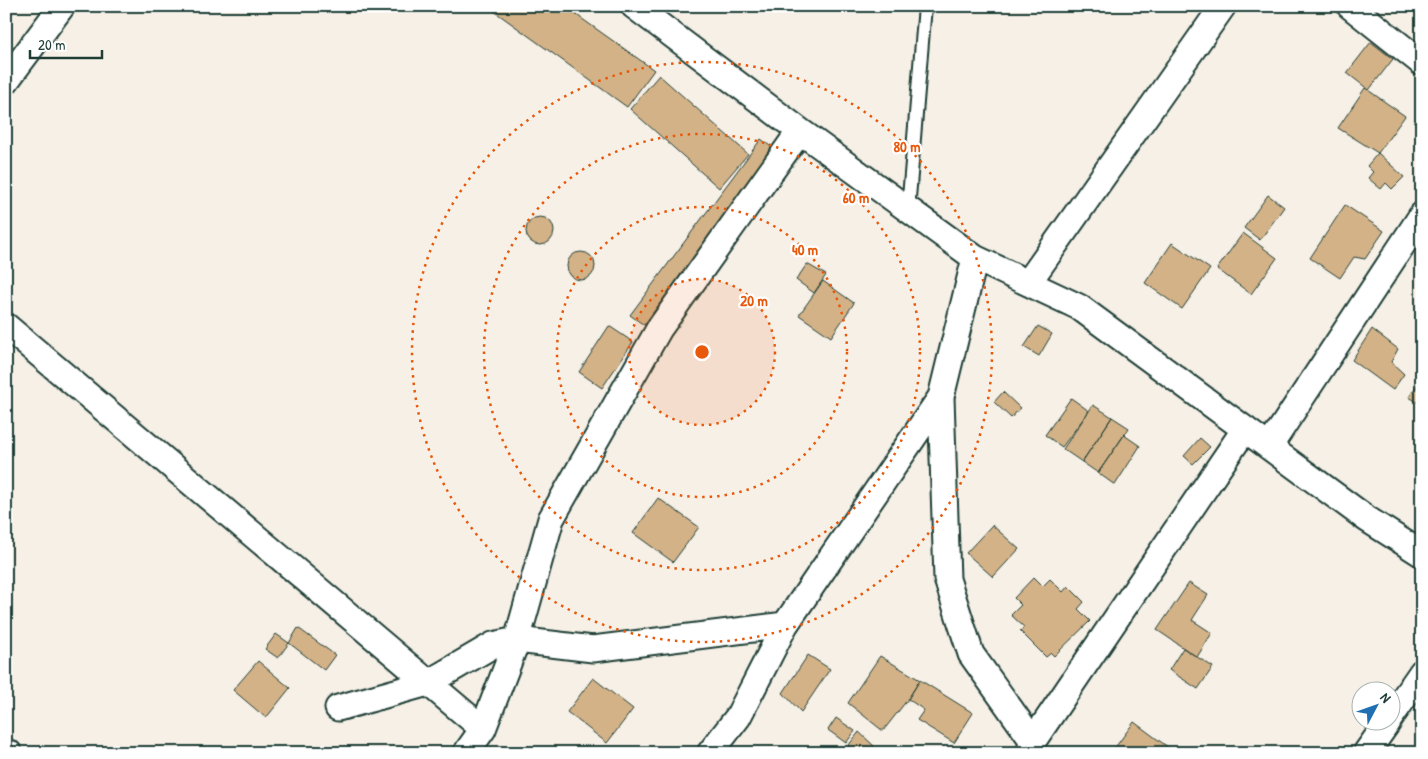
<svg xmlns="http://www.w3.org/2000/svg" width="1428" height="759" font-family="'Patrick Hand',sans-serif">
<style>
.building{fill:#d4b287;stroke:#1f3d34}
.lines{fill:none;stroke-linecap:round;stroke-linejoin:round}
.service-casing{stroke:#1f3d34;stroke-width:16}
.minor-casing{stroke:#1f3d34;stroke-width:29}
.service{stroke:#fff;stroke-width:12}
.minor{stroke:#fff;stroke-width:25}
.ring{fill:none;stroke:#e8590c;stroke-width:2.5;stroke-dasharray:2.5 5}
.centre{fill:#e8590c;stroke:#fff;stroke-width:2.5}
.ring-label{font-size:15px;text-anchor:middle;font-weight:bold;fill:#e8590c;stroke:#fff;stroke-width:4.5;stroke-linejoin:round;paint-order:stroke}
</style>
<rect width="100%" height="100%" fill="#f6f0e7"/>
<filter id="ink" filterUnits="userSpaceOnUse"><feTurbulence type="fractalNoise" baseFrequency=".02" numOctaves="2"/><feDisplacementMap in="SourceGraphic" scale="10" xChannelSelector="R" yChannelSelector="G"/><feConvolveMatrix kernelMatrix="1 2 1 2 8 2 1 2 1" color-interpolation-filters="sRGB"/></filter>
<g filter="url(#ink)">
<path class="building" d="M487,6H564L654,70L627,107Z
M1371,42L1393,59L1369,90L1347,73Z
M659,75L748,154L719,188L630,109Z
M1365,88L1405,116L1378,153L1338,128Z
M761,139L774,149L644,325L630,315Z
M1378,153L1404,177L1392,189L1386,183L1381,189L1368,178L1373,172L1367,166Z
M1268,195L1284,207L1260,240L1244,228Z
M1345,205L1384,231L1365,259L1354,257L1340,278L1310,258Z
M526 231a14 14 0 1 1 28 0a14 14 0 1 1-28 0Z
M1243,233L1277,258L1251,294L1217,269Z
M1172,243L1210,269L1182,309L1145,283Z
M567 266a14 14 0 1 1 28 0a14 14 0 1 1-28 0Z
M807,264L826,275L814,293L796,280Z
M823,281L854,303L831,337L799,315Z
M609,326L633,342L602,388L579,372Z
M1038,326L1052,334L1039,356L1024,347Z
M1372,329L1398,349L1391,362L1404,374L1393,390L1352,360Z
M1422,378V405L1409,397Z
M1003,392L1020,408L1011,418L994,402Z
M1071,398L1089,411L1062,447L1045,435Z
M1093,405L1112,417L1082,462L1063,449Z
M1112,417L1129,428L1098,473L1082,462Z
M1124,435L1140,446L1115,485L1098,473Z
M1200,438L1210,447L1193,464L1184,456Z
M658,498L699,527L673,562L633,533Z
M992,525L1019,549L993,577L966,553Z
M1034,577L1043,586L1050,579L1063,592L1068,586L1084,602L1078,609L1090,621L1054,656L1051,653L1046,657L1020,631L1024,627L1011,615L1021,605L1014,598Z
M1189,583L1208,595L1192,620L1212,633L1197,657L1157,630Z
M298,628L335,655L324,670L289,643Z
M276,634L289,643L278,658L265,649Z
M1183,648L1213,667L1198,689L1169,670Z
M808,655L830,669L801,712L783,693Z
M880,656L920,680L908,699L883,731L848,703Z
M258,661L290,688L266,718L233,690Z
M593,678L633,709L607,743L567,712Z
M920,680L973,713L954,743L917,720L924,710L908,699Z
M836,718L855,731L846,743L828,730Z
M1134,722L1176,753H1111Z
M859,732L874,746L868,753H856L848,746Z"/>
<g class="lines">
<g class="service-casing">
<path id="service" d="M908,210L925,6"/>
</g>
<g class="minor-casing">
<path id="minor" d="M634,6L800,131L975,258L1079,307L1367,519L1422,554
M1350,6L1422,63
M6,81L62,6
M1028,283L1223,6
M6,326L483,729
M941,397L947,579L971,654L1033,741
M1269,447L1422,215
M338,708L428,683L493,645L517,640L593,649L785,625L941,397L975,258
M1390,718L1422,672
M6,752L9,753
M466,753L483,729L517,640L551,519L659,329L800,131
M710,753L738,717L785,625
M1029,753L1033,741L1245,429
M1366,753L1388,722"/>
</g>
<use href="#service" class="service"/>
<use href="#minor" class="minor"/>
</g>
</g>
<circle cx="702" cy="352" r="73" fill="#e8590c" fill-opacity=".12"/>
<g class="ring">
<circle cx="702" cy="352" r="73"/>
<circle cx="702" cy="352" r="145"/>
<circle cx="702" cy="352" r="218"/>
<circle cx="702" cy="352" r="290"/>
</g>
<circle cx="702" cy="352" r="8" class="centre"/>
<g class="ring-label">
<text x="907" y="152">80 m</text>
<text x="856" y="203">60 m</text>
<text x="805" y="255">40 m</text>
<text x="754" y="306">20 m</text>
</g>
<rect width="1428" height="759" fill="none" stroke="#fff" stroke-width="25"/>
<rect x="12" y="12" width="1403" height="734" fill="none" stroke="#1f3d34" stroke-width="2" filter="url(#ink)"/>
<g transform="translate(1376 706) rotate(49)"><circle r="24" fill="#ffffff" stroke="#a5b1ae"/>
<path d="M0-4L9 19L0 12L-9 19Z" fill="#1f6fb2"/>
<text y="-8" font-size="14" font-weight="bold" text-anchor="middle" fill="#1f3d34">N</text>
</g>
<path d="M30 50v8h72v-8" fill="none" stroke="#1f3d34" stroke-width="2.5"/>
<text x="38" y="50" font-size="15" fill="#1f3d34" stroke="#ffffff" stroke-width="4" paint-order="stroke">20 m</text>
</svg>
